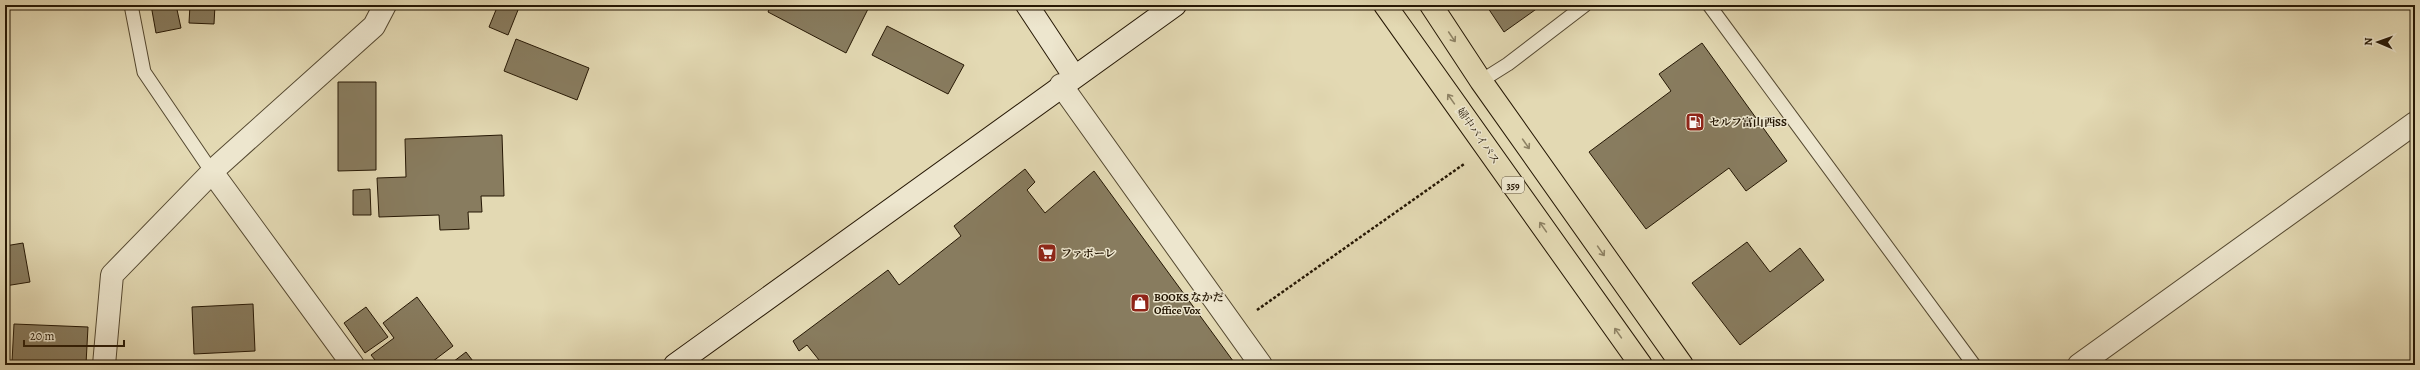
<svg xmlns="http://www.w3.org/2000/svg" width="2420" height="370" font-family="Alegreya,'Noto Serif JP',serif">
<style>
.building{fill:#887c5f;stroke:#251704}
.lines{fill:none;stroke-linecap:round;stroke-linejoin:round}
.lane-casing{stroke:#544830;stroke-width:15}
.street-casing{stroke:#544830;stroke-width:24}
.secondary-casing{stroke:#251704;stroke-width:24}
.highway-casing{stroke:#251704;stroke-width:24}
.path{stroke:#251704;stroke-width:2.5;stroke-dasharray:3 2;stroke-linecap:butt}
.lane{stroke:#ede6ce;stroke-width:13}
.street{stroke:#ede6ce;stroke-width:22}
.secondary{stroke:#ede6ce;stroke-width:22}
.highway{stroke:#e3d9b3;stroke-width:22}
.oneway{stroke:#8e8264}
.labels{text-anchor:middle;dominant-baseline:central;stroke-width:3;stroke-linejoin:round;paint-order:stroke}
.shield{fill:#ede6ce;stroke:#615541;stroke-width:1}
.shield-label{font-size:10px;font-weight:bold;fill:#251704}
.poi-label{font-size:11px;font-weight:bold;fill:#251704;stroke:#ede6ce;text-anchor:start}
.street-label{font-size:11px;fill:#251704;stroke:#ede6ce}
</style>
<rect width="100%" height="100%" fill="#e3d9b3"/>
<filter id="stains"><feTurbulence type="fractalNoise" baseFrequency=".005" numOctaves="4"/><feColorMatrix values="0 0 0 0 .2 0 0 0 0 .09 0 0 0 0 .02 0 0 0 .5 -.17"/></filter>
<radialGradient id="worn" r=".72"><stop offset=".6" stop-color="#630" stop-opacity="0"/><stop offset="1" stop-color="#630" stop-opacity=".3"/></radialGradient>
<path class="building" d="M151,5H176L181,28L156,33Z
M190,5H215L214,24L189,23Z
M498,5H520L508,35L489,27Z
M771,5H870L846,53L768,12Z
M1486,5H1542L1504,32Z
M887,26L964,65L948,94L872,55Z
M516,39L589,68L577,100L504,71Z
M1702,43L1787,161L1746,191L1729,168L1646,229L1589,152L1671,91L1659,74Z
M338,82H376V170L338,171Z
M502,135L504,196H481L482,212H468L469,229L440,230L439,215L379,217L377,178L406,177L405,139Z
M1025,169L1035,182L1027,190L1045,213L1094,171L1236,365H823L807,345L799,351L793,341L888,270L899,285L961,236L954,226Z
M370,189L371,215H353V190Z
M1747,242L1770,272L1800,248L1824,280L1740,345L1692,283Z
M23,243L30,282L5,286V246Z
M417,297L453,346L428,365H379L371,355L394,338L383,323Z
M253,304L255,351L194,354L192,307Z
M366,307L388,337L365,353L344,323Z
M14,324L88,327L86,364L12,362Z
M466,352L476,365H449Z"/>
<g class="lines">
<g class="lane-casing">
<path id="lane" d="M131,5L144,72L212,172
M1709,5L1974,365
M1481,81L1508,64L1585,5"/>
</g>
<g class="street-casing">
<path id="street" d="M1061,85L1261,365
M212,172L353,365
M104,365L112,275L219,165L374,26L385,5
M2079,365L2415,123"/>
</g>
<g class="secondary-casing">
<path id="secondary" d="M1027,5L1074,76
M675,365L1175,5"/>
</g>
<g class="highway-casing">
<path id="highway" d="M1385,5L1641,365
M1431,5L1481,81L1682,365"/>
</g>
<path class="path" d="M1257,310L1464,164"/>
<use href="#lane" class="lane"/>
<use href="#street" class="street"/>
<use href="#secondary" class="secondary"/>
<use href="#highway" class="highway"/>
</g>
<defs><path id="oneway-shaft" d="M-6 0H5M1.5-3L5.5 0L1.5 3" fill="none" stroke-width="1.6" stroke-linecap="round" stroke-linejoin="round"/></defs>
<g class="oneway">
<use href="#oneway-shaft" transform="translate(1452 37) rotate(56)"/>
<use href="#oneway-shaft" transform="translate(1451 99) rotate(-125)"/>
<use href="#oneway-shaft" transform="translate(1526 144) rotate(55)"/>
<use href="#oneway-shaft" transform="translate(1543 227) rotate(-125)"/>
<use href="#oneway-shaft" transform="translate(1601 251) rotate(55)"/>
<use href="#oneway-shaft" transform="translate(1618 333) rotate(-125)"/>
</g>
<defs>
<g id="fuel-square" transform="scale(1)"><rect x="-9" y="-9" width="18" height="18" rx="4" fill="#8f2418" stroke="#ede6ce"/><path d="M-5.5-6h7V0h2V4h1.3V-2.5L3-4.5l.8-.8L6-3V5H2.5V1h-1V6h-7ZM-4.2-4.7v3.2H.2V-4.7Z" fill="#fff"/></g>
<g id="supermarket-square" transform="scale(1)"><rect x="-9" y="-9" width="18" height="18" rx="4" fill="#8f2418" stroke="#ede6ce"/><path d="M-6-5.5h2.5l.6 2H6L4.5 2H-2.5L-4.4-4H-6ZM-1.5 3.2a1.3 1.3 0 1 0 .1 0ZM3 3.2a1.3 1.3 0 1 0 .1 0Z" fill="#fff"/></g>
<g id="shop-square" transform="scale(1)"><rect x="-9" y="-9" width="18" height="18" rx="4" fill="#8f2418" stroke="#ede6ce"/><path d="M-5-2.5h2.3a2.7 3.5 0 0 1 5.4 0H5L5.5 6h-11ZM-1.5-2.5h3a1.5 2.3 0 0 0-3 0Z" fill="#fff"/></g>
</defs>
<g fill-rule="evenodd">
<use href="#fuel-square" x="1695" y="122"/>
<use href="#supermarket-square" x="1047" y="253"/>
<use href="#shop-square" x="1140" y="303"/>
</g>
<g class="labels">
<rect class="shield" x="1502" y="177" width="22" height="16" rx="3"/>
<g class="shield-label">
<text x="1513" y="185">359</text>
</g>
<g class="poi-label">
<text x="1709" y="122">セルフ富山西SS</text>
<text x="1061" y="253">ファボーレ</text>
<text x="1154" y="297">BOOKS なかだ<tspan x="1154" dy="13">Office Vox</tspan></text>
</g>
<g class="street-label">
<text transform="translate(1478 136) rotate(55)">婦中バイパス</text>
</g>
</g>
<rect width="2420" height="370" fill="none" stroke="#e3d9b3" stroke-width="20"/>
<rect x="6" y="6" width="2408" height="358" fill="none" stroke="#251704" stroke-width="2"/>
<rect x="10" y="10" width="2400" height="350" fill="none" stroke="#251704"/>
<g transform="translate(2378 42) rotate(272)" stroke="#ede6ce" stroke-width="3" paint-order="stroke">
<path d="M0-3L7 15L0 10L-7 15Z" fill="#251704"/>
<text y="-6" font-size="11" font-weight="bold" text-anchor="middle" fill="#251704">N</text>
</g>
<path d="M24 340v6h100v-6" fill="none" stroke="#251704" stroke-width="2"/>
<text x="30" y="340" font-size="12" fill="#251704" stroke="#ede6ce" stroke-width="3" paint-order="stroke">20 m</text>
<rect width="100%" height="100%" filter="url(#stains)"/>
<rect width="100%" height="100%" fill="url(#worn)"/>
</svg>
